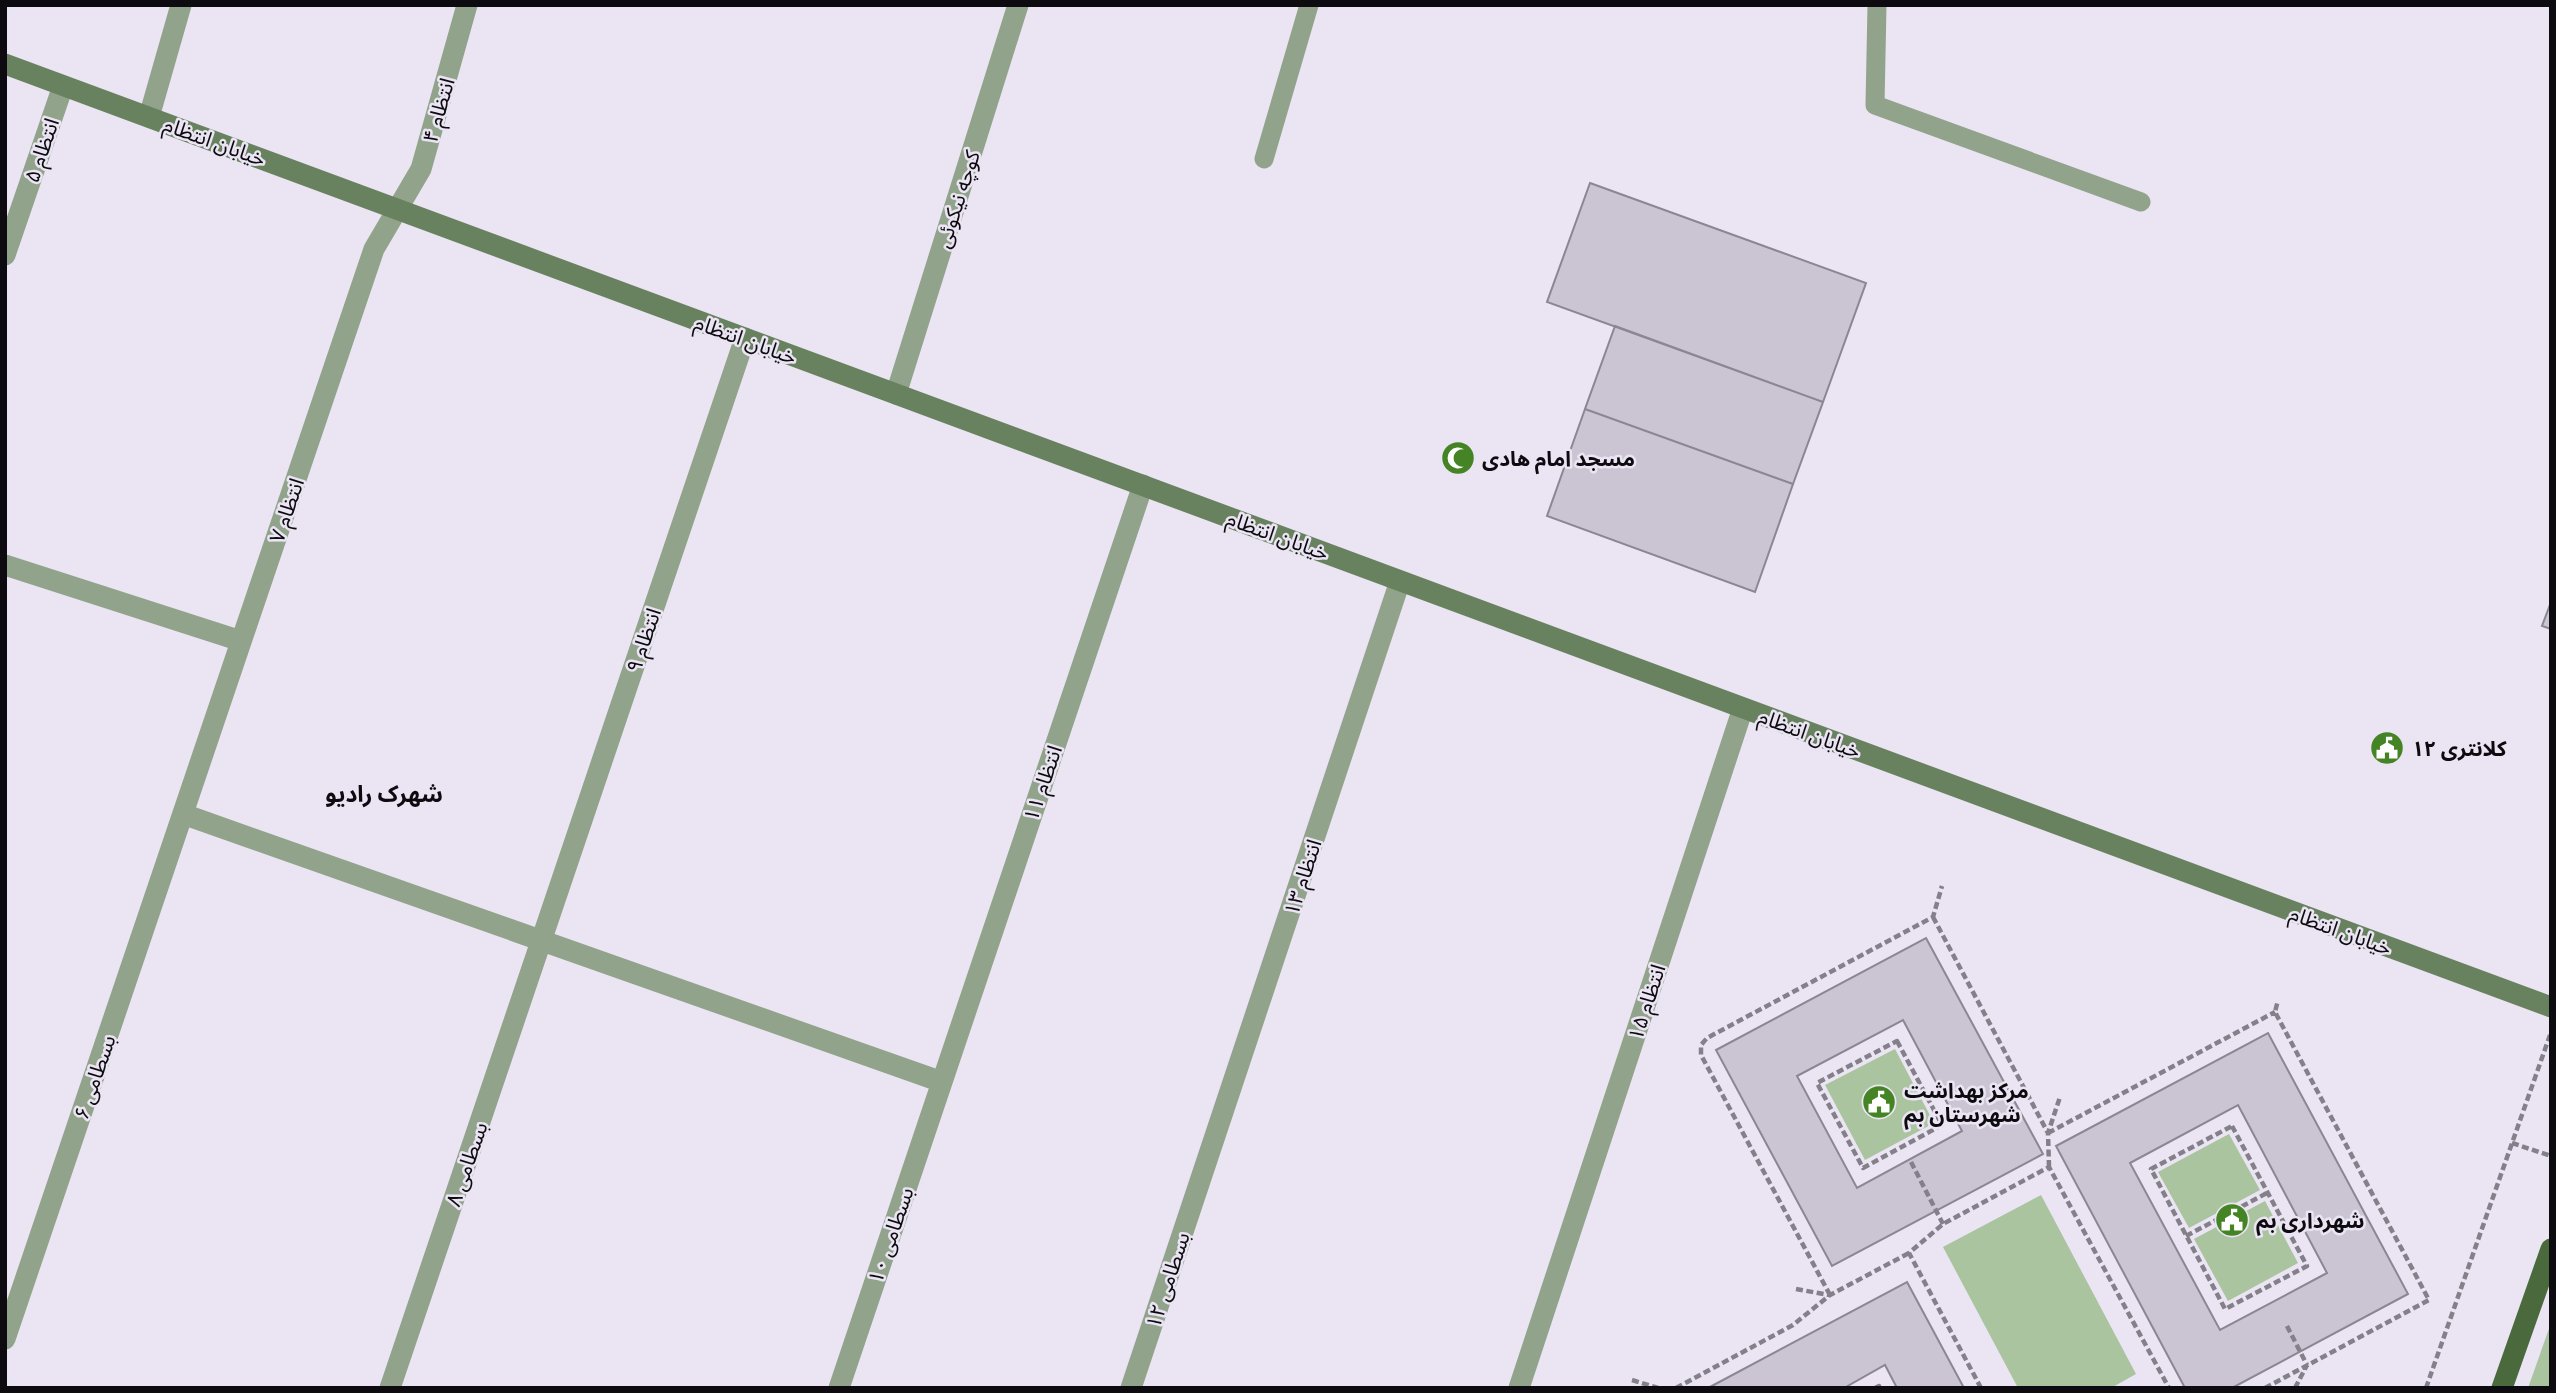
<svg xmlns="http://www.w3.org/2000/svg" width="2556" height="1393" font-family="'Titillium Web','Noto Sans Arabic',sans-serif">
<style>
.green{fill:#a9c49e}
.building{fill:#cbc5d3;stroke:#8b8693;stroke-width:2;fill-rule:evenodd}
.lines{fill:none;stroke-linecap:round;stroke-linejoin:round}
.path{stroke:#84808a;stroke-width:4.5;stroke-dasharray:7 3.5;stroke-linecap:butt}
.lane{stroke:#91a38a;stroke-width:19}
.street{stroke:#91a38a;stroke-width:21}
.secondary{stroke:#68815e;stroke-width:21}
.primary{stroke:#4a693d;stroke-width:21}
.labels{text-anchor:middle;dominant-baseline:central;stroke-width:5;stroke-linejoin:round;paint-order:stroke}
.street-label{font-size:21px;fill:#0d0b0f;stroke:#eae4f3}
.poi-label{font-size:21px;font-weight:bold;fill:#0d0b0f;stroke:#eae4f3;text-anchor:start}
.neighbourhood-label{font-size:23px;font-weight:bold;fill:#0d0b0f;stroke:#eae4f3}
</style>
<rect width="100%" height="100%" fill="#eae4f3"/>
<path class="green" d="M1895,1049L1934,1123L1865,1160L1825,1085Z
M2229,1134L2260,1190L2189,1228L2158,1172Z
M2041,1195L2136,1374L2111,1388H2018L1943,1247Z
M2265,1201L2298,1263L2228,1301L2194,1239Z
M2551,1323V1388H2528Z"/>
<path class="building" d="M1590,183L1866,283L1823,402L1547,302Z
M1615,326L1823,402L1793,484L1585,409Z
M1585,409L1793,484L1755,592L1547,516Z
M2551,602V629L2542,626Z
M1926,938L2043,1154L1832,1266L1716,1050ZM1903,1020L1962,1131L1857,1188L1797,1076Z
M2268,1033L2408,1294L2232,1388H2185L2056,1146ZM2238,1105L2327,1273L2220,1330L2130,1163Z
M1907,1282L1964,1388H1897L1885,1365L1844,1388H1708Z"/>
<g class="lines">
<path class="path" d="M1933,917L2048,1133
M1897,1041L1942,1125L1863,1168L1817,1083Z
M2232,1126L2307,1266L2225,1309L2151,1169Z
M2048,1133L2275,1012
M2512,1143L2551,1156
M1911,1162L1943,1224
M2049,1167L2048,1133L2060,1097
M2186,1236L2267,1193
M1796,1289L1829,1295
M1830,1295L1701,1055V1045L1707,1038L1933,917L1942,886
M2287,1326L2307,1365
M1632,1380L1658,1388
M1676,1388L1793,1325L1830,1295L1909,1253
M1875,1388L1879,1386L1880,1388
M1981,1388L1909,1253L1943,1224L2049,1167L2169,1388
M2265,1388L2429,1300L2275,1012L2278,1000
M2295,1388L2307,1365
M2426,1388L2550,1035"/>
<path class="lane" d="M1877,5L1875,105L2141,202
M1264,159L1309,5"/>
<path class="street" d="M149,117L181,5
M5,255L63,86
M896,394L1018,5
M5,565L241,641
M183,814L942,1082
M5,1339L374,249L421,169L467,5
M390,1388L745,338
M839,1388L1143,485
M1131,1388L1400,581
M1519,1388L1743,708"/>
<path class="secondary" d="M5,64L2551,1007"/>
<path class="primary" d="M2502,1388L2551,1249"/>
</g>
<defs>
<g id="mosque-disc" transform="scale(1.75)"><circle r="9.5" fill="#458425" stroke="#eae4f3"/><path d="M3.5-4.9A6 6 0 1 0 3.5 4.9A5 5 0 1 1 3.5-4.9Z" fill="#fff"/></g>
<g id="civic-disc" transform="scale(1.75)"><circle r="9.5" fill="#458425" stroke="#eae4f3"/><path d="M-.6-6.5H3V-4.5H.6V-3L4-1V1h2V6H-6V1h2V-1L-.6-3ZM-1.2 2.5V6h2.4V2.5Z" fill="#fff"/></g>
</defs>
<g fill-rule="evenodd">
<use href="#mosque-disc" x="1458" y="458"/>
<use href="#civic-disc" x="2387" y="748"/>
<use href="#civic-disc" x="1879" y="1102"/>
<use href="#civic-disc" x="2232" y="1220"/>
</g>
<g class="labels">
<g class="street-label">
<text transform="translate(438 110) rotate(-74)">انتظام ۴</text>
<text transform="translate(215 141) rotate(20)">خیابان انتظام</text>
<text transform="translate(41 150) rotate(-71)">انتظام ۵</text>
<text transform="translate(957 199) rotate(-72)">کوچه نیکوئی</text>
<text transform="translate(746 339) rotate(20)">خیابان انتظام</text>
<text transform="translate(286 510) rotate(-71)">انتظام ۷</text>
<text transform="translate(1278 535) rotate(20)">خیابان انتظام</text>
<text transform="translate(643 640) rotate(-71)">انتظام ۹</text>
<text transform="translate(1810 733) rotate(20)">خیابان انتظام</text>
<text transform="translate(1042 783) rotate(-71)">انتظام ۱۱</text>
<text transform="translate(1302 877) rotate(-72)">انتظام ۱۳</text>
<text transform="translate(2341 930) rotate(20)">خیابان انتظام</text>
<text transform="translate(1646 1002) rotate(-72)">انتظام ۱۵</text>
<text transform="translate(94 1077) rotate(-71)">بسطامی ۶</text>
<text transform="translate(466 1164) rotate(-71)">بسطامی ۸</text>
<text transform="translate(890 1235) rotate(-71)">بسطامی ۱۰</text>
<text transform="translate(1167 1280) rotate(-72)">بسطامی ۱۲</text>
</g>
<g class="poi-label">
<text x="1482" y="458">مسجد امام هادی</text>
<text x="2412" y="748">کلانتری ۱۲</text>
<text x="1904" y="1090">مرکز بهداشت<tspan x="1904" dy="24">شهرستان بم</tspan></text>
<text x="2256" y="1220">شهرداری بم</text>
</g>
<g class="neighbourhood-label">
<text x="384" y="793">شهرک رادیو</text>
</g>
</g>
<rect width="2556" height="1393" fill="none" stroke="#0d0b0f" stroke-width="14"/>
</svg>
